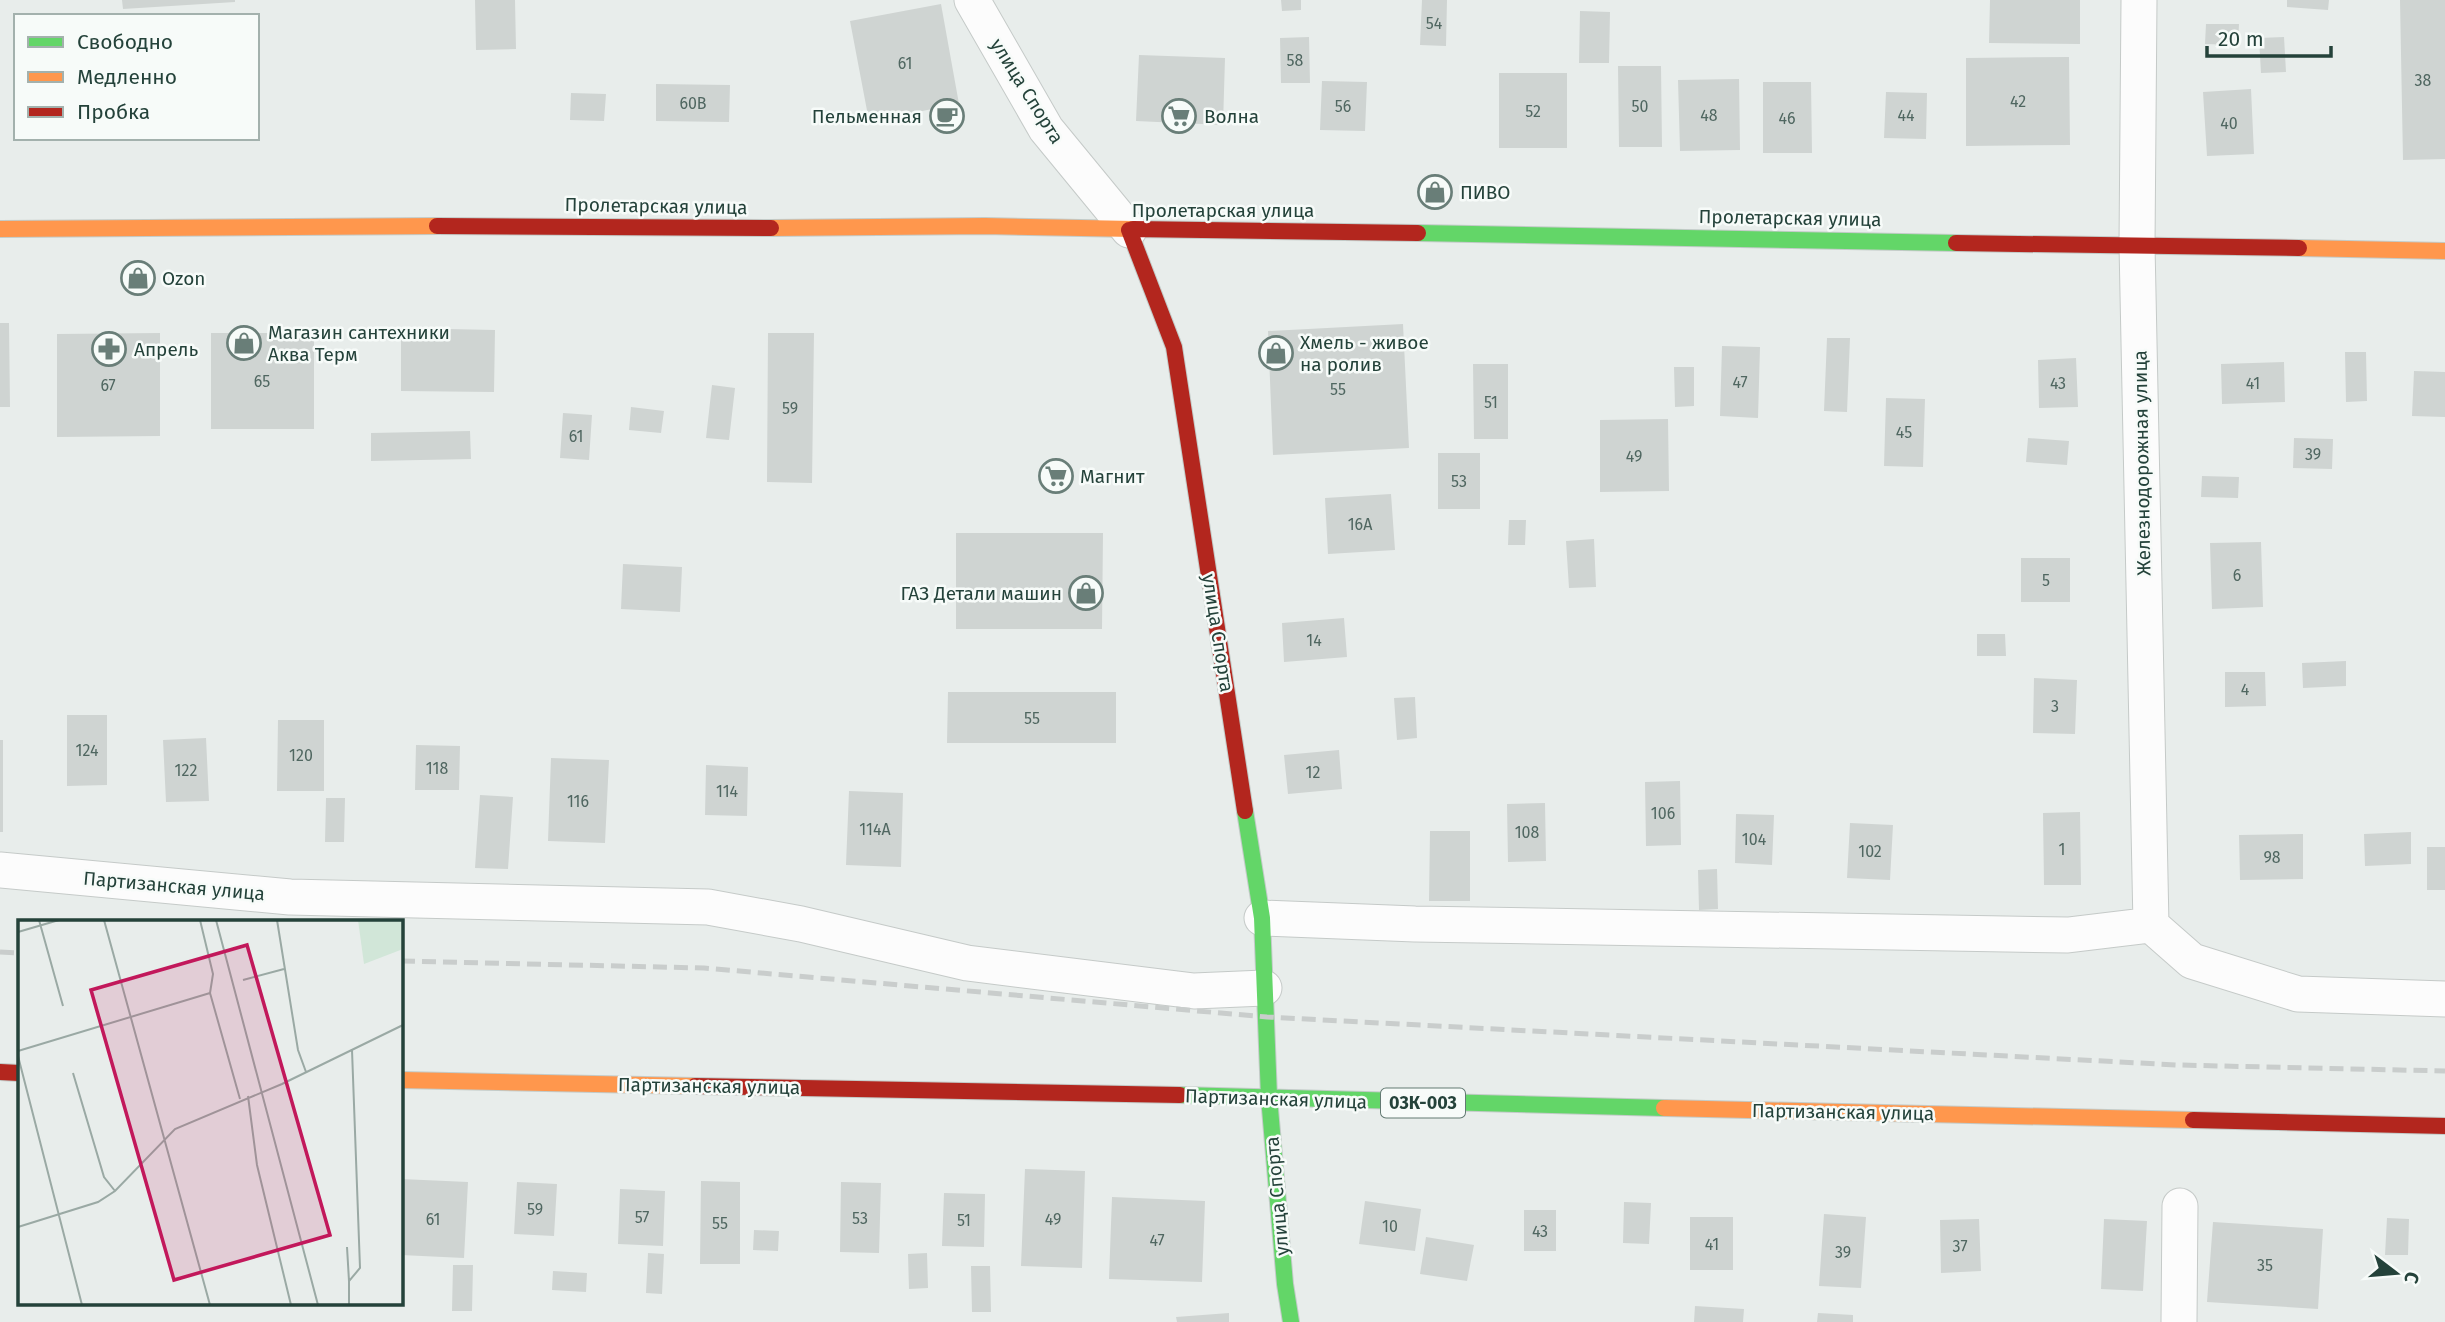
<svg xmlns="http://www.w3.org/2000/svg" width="2445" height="1322" font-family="'Fira Sans',sans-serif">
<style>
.building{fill:#cfd4d2}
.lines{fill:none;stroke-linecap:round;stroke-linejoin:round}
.street-casing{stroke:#c5cac8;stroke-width:37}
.fast-casing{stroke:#c3cbc8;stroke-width:18}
.slow-casing{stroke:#c3cbc8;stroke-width:18}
.jam-casing{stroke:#c3cbc8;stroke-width:18}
.street{stroke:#fcfcfc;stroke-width:35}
.fast{stroke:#63d668;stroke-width:16}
.slow{stroke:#ff974d;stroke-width:16}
.jam{stroke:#b3261e;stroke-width:16}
.rail{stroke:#c9cdcc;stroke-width:5;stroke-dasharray:14 7;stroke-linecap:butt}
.labels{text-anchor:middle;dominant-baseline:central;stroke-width:5;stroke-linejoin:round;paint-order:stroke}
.number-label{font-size:16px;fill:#506761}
.shield{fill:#f7fbf9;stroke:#637a73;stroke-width:2}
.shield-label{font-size:18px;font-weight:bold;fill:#24423a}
.street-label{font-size:19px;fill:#24423a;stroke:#f7fbf9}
.poi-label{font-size:19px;fill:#24423a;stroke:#f7fbf9;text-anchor:start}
.inset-road{fill:none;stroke:#9aa9a4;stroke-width:2}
.view{fill:#c2185b;fill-opacity:0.15;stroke:#c2185b;stroke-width:3.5}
.inset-edge{fill:none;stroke:#24423a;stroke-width:3.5}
</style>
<rect width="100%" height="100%" fill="#e8edeb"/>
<path class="building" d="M122,0H235V2L123,9Z
M475,0H515L516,49L476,50Z
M1281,0H1301V10L1282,11Z
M1422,0H1447L1446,46L1420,45Z
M1990,0H2080V44L1989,43Z
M2287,0H2329L2328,10L2287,7Z
M2400,0H2445V159L2403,160Z
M941,4L959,104L869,121L850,21Z
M1580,11L1610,12L1609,63H1579Z
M2206,24H2239L2238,45L2205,44Z
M1309,37L1310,83H1281L1280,38Z
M2284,37L2286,72L2261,73L2259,38Z
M1139,55L1225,58L1223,125L1136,121Z
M2069,57L2070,145L1966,146V58Z
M1618,66H1661L1662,147H1619Z
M1499,73H1567V148H1499Z
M1739,79L1740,150L1680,151L1678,80Z
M1322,81L1367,82L1365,131L1320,130Z
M1763,82H1811L1812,153H1763Z
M656,84L730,85L729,122L656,121Z
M2251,89L2254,154L2207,156L2203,92Z
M1886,92L1927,93L1926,139L1884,138Z
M571,93L606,94L604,121L570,120Z
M0,323H9L10,407H0Z
M1403,324L1409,448L1273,455L1268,331Z
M401,328L495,330L494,392L401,391Z
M160,333V436L57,437V334Z
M211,333H314V429H211Z
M768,333H814L812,483L767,482Z
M1827,338H1850L1847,412L1824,411Z
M1722,346L1760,347L1758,418L1720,416Z
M2345,352H2366L2367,401L2346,402Z
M2076,358L2078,407L2039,408L2038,360Z
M2284,362L2285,402L2222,404L2221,364Z
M1473,364H1508V439H1474Z
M1674,367H1694V406L1675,407Z
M2414,371L2445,372V417L2412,416Z
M712,385L735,388L729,440L706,438Z
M1886,398L1925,399L1923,467L1884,466Z
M631,407L664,411L661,433L629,430Z
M563,413L592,415L589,460L560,458Z
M1668,419L1669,491L1600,492V420Z
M470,431L471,459L371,461V433Z
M2028,438L2069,441L2067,465L2026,462Z
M2294,438L2333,439L2332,469L2293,468Z
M1438,453H1480V509H1438Z
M2202,476L2239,477L2238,498L2201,497Z
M1391,494L1395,550L1328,554L1325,498Z
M1509,520H1526L1525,545H1508Z
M956,533H1103L1102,629H956Z
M1594,539L1596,587L1569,588L1566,541Z
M2261,542L2263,607L2212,609L2210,543Z
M2021,558H2070V602H2021Z
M623,564L682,567L680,612L621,609Z
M1344,618L1347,657L1284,662L1282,623Z
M1977,634H2005L2006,656H1977Z
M2346,661V686L2303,688L2302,663Z
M2225,672H2265L2266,706L2225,707Z
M2034,678L2077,680L2075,734L2033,733Z
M948,692H1116V743H947Z
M1415,697L1417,738L1397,740L1394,698Z
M67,715H107V785L67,786Z
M278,720H324V791H277Z
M206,738L209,801L166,802L163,740Z
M0,740H3V832H0Z
M416,745L460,746L459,790H415Z
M1339,750L1342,789L1288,794L1284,755Z
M551,758L609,760L605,843L548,841Z
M706,765L748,767L747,816L705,815Z
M1680,781L1681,845L1646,846L1645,782Z
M849,791L903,793L901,867L846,865Z
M480,795L513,797L508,869L475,868Z
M326,798H345L344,842H325Z
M1545,803L1546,861L1508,862L1507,804Z
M2080,812L2081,885H2044L2043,813Z
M1736,814L1774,815L1772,865L1735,863Z
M1850,823L1893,825L1890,880L1847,878Z
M1430,831H1470V901H1429Z
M2411,832V864L2365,866L2364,834Z
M2303,834V879L2240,880L2239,835Z
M2427,847H2445V890H2427Z
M1717,869L1718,909L1699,910L1698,870Z
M1025,1169L1085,1171L1082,1268L1021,1266Z
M401,1179L468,1182L464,1258L401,1255Z
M701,1181L740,1182V1264H700Z
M517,1182L557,1184L554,1236L514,1234Z
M841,1182L881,1183L879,1253L840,1252Z
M620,1189L665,1191L663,1246L618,1244Z
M944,1193L985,1194L984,1247L942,1246Z
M1112,1197L1205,1201L1202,1282L1109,1279Z
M1365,1201L1421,1209L1415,1251L1359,1244Z
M1624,1202L1651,1203L1649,1244L1623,1243Z
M1524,1210H1556V1251H1524Z
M1824,1214L1866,1217L1861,1288L1819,1286Z
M1690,1217H1733V1270H1690Z
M2387,1218L2409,1219L2408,1255H2385Z
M1979,1219L1981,1271L1941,1273L1940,1220Z
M2104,1219L2147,1221L2143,1291L2101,1289Z
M2213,1222L2323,1229L2318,1309L2207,1302Z
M754,1230L779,1231L778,1251L753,1250Z
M1426,1237L1474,1245L1467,1281L1420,1274Z
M648,1253L664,1254L662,1294L646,1293Z
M927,1253L928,1288L909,1289L908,1254Z
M453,1265H473L472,1311H452Z
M971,1266H990L991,1312H972Z
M553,1271L587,1273L586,1292L552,1290Z
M1695,1306L1744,1309L1743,1322H1694Z
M1229,1313V1322H1177L1176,1317Z
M1818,1313L1853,1315V1322H1817Z"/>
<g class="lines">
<g class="street-casing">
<path id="street" d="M972,0L1046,129L1129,230
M2139,0L2137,245L2151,925
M0,870L290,897L708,907L801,924L967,963L1194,991L1264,988
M1262,918L1415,924L2068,935L2151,925L2192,961L2298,994L2445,999
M2179,1322L2180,1206"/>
</g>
<g class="fast-casing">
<path id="fast" d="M1418,233L1956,243
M1245,811L1262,918L1269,1097L1285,1284L1291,1322
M1180,1095L1664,1108"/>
</g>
<g class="slow-casing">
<path id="slow" d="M771,228L985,226L1133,229
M0,229L437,226
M2299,248L2445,251
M401,1080L695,1086
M1664,1108L2193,1120"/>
</g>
<g class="jam-casing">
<path id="jam" d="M437,226L771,228
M1133,229L1418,233
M1129,230L1174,347L1245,811
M1956,243L2299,248
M0,1072L19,1073
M695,1086L1180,1095
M2193,1120L2445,1126"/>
</g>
<use href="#street" class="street"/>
<use href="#fast" class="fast"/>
<use href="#slow" class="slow"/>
<use href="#jam" class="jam"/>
<path class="rail" d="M0,952L19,953
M401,961L704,968L1267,1017L2177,1065L2445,1071"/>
</g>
<defs>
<g id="cafe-ring" transform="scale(1.75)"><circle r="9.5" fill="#f7fbf9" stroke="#697e78" stroke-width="1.5"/><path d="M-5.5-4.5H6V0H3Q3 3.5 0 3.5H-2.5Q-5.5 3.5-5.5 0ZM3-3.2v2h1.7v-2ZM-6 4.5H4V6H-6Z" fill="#697e78"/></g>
<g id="supermarket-ring" transform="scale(1.75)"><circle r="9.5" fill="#f7fbf9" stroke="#697e78" stroke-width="1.5"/><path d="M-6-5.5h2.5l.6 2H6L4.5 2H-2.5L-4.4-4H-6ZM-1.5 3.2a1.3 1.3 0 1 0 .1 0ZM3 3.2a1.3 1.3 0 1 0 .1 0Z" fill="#697e78"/></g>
<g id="shop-ring" transform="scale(1.75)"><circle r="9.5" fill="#f7fbf9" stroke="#697e78" stroke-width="1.5"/><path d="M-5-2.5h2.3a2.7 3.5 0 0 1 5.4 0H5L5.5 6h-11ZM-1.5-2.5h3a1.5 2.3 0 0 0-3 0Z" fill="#697e78"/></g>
<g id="pharmacy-ring" transform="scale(1.75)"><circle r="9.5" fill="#f7fbf9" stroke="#697e78" stroke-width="1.5"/><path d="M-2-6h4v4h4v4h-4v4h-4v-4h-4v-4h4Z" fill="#697e78"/></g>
</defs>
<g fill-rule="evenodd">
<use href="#cafe-ring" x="947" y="116"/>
<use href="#supermarket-ring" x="1179" y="116"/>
<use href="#shop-ring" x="1435" y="192"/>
<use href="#shop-ring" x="138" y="278"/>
<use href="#shop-ring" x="244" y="343"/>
<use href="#pharmacy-ring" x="109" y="349"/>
<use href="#shop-ring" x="1276" y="353"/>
<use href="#supermarket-ring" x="1056" y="476"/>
<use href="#shop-ring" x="1086" y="593"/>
</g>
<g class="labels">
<g class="number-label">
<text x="1434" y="23">54</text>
<text x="1295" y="60">58</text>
<text x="905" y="63">61</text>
<text x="2423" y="80">38</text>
<text x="2018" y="101">42</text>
<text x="693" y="103">60В</text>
<text x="1343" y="106">56</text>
<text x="1640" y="106">50</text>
<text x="1533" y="111">52</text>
<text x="1709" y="115">48</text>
<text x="1906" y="115">44</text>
<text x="1787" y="118">46</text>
<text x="2229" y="123">40</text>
<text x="262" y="381">65</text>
<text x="1740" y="382">47</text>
<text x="2058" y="383">43</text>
<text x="2253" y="383">41</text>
<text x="108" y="385">67</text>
<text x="1338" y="389">55</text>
<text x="1491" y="402">51</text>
<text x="790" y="408">59</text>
<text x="1904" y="432">45</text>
<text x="576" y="436">61</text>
<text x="2313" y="454">39</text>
<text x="1634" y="456">49</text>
<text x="1459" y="481">53</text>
<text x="1360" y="524">16А</text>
<text x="2237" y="575">6</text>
<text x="2046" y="580">5</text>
<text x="1314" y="640">14</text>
<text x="2245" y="689">4</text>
<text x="2055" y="706">3</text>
<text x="1032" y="718">55</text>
<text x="87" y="750">124</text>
<text x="301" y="755">120</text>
<text x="437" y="768">118</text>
<text x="186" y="770">122</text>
<text x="1313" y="772">12</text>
<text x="727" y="791">114</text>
<text x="578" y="801">116</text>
<text x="1663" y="813">106</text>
<text x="875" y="829">114А</text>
<text x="1527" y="832">108</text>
<text x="1754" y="839">104</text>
<text x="2062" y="849">1</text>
<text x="1870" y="851">102</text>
<text x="2272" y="857">98</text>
<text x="535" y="1209">59</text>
<text x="642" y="1217">57</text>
<text x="860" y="1218">53</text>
<text x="433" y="1219">61</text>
<text x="1053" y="1219">49</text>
<text x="964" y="1220">51</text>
<text x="720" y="1223">55</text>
<text x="1390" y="1226">10</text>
<text x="1540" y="1231">43</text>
<text x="1157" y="1240">47</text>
<text x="1712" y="1244">41</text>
<text x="1960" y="1246">37</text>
<text x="1843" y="1252">39</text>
<text x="2265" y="1265">35</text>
</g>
<rect class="shield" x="1381" y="1088.5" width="84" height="29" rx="5"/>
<g class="shield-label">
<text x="1423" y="1103">03К-003</text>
</g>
<g class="street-label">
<text transform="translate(1027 91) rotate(58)">улица Спорта</text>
<text transform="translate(656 206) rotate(1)">Пролетарская улица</text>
<text x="1223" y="210">Пролетарская улица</text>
<text transform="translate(1790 218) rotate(1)">Пролетарская улица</text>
<text transform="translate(2142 463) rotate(-91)">Железнодорожная улица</text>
<text transform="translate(1218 633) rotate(81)">улица Спорта</text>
<text transform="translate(174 886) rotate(5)">Партизанская улица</text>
<text transform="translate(709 1086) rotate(1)">Партизанская улица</text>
<text transform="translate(1276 1099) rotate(2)">Партизанская улица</text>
<text transform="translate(1843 1112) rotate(1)">Партизанская улица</text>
<text transform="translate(1277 1196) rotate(-95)">улица Спорта</text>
</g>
<g class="poi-label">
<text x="922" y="116" text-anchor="end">Пельменная</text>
<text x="1204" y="116">Волна</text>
<text x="1460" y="192">ПИВО</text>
<text x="162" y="278">Ozon</text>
<text x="268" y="332">Магазин сантехники<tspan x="268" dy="22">Аква Терм</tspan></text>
<text x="1300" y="342">Хмель - живое<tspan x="1300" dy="22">на ролив</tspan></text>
<text x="134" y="349">Апрель</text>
<text x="1080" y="476">Магнит</text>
<text x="1062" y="593" text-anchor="end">ГАЗ Детали машин</text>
</g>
</g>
<g transform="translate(18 920)">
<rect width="385" height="385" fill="#e8edeb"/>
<path d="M340,0H385V29L346,44Z" fill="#d1e6d8"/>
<path class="inset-road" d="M21,0L45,86M86,0L192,385M182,0L195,54L192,73L222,179M198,0L300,385M259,0L280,130L288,152M0,12L41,0M225,60L266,49M0,131L192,73M0,136L64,385M55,153L86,257L97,271M230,176L239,245L273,385M0,307L80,282L97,271L157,209L264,164L385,105M329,327L331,361M331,385V361L342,348L334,130"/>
<path class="view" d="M229,25L312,315L156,360L73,70Z"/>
<rect width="385" height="385" class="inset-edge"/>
</g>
<rect x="14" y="14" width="245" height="126" fill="#f7fbf9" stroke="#a3b1ad" stroke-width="2"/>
<rect x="28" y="37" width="35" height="10" fill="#63d668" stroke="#a3b1ad" stroke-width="2"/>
<text x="77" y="49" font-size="21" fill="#24423a">Свободно</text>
<rect x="28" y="72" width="35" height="10" fill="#ff974d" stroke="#a3b1ad" stroke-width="2"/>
<text x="77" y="84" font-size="21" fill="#24423a">Медленно</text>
<rect x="28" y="107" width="35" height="10" fill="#b3261e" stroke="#a3b1ad" stroke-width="2"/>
<text x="77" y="119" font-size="21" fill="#24423a">Пробка</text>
<g transform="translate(2396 1273) rotate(106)" stroke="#f7fbf9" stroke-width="5" paint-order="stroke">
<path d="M0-5L12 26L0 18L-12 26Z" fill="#24423a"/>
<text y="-10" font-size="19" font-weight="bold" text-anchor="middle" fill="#24423a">С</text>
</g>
<path d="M2207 46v10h124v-10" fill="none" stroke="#24423a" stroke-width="3.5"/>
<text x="2218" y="46" font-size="21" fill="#24423a" stroke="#f7fbf9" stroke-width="5" paint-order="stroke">20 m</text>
</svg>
